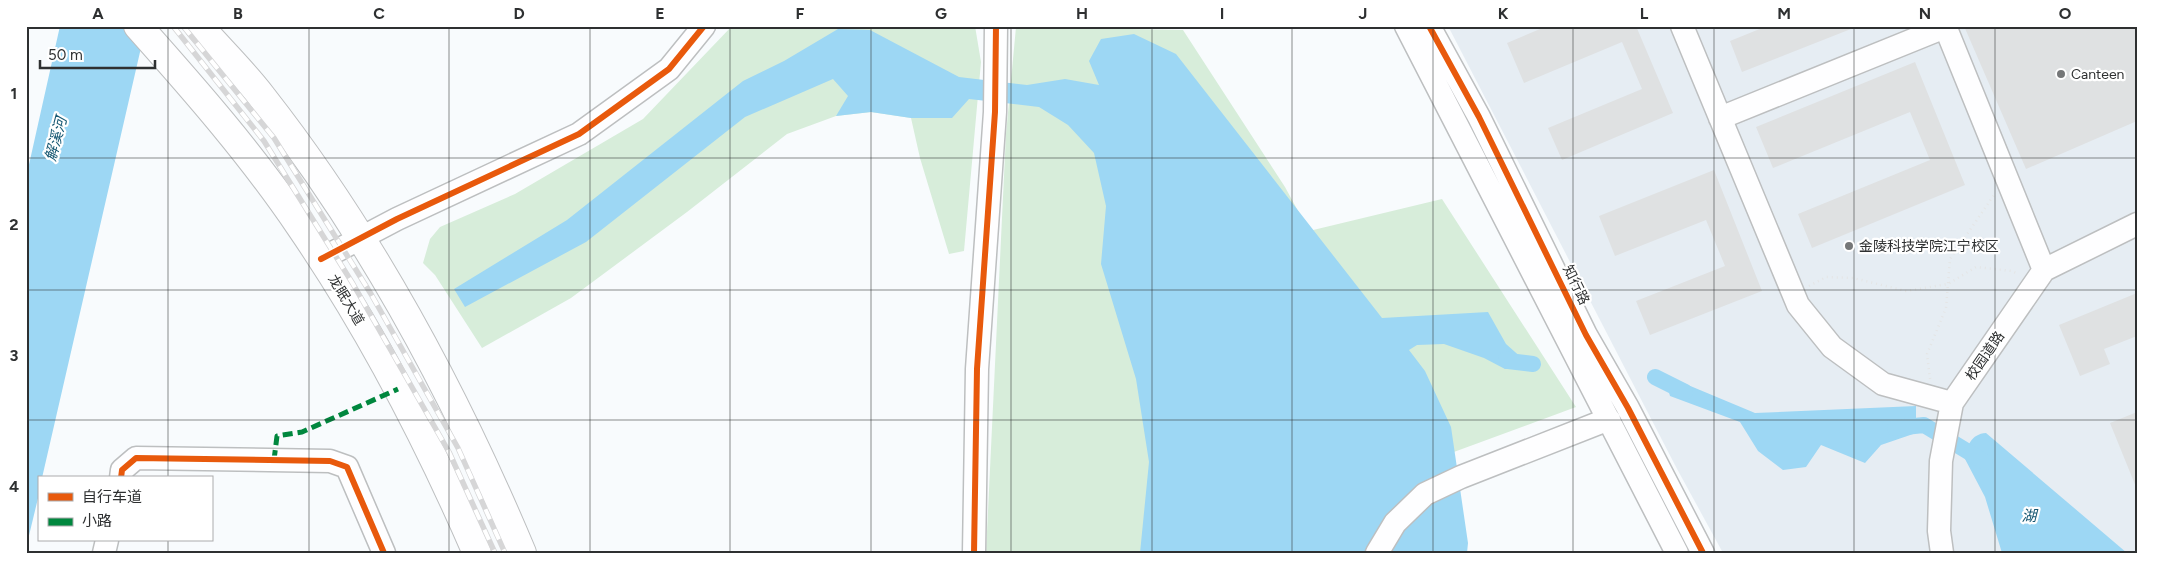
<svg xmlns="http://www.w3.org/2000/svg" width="2163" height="579" font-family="Figtree,'Noto Sans SC',sans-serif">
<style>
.built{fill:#e6edf3}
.green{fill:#d7edda}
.water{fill:#9dd7f4}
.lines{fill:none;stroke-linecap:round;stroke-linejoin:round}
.canal{stroke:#9dd7f4;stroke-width:16}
.building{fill:#dfe1e2}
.minor-casing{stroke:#bdbfc0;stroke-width:25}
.major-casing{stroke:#bdbfc0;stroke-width:30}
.path{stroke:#e4e5e5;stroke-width:2.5;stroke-dasharray:1 4;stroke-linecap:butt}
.minor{stroke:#fefeff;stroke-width:22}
.major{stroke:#fefeff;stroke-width:28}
.rail-casing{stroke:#d6d6d7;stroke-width:5.5}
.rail{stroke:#fff;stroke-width:4;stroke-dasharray:11;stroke-linecap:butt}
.quiet{stroke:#00873e;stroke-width:5;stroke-dasharray:10 5;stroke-linecap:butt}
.cycleway-casing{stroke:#fff;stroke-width:9}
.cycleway{stroke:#e8590c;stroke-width:6}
.grid{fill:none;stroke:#2e3031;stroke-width:1;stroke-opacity:0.55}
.poi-dot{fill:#757778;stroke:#fff;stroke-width:2}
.labels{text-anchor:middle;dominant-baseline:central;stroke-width:4.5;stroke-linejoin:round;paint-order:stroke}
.poi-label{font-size:14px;fill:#2e3031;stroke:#fff;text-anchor:start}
.street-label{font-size:14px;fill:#2e3031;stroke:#fff}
.water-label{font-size:15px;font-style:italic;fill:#145671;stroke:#fff}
.neatline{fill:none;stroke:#2e3031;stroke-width:2}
.grid-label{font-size:16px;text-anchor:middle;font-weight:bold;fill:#2e3031}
</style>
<rect width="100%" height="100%" fill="#f8fbfd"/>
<path class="built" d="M1448,26H2137V553H1723L1676,467Z"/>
<path class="green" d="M732,26H975L981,62L964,251L949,254L920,158L911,118L871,112L836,116L787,134L687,212L571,298L482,348L435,275L423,263L430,239L440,227L515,194L643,119Z
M1016,27L1183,30L1285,187L1309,231L1442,199L1576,407L1394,474L1345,553H986L1006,134Z"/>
<path class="water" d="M60,26H146L42,478H39V494L26,548V178Z
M838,29L870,30L959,77L1027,85L1065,79L1099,85L1089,61L1101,39L1134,34L1176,54L1382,318L1488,312L1506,344L1532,367L1505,369L1484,358L1444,344L1417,345L1409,350L1425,371L1451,427L1468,543L1467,553H1140L1149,462L1136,379L1101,264L1106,206L1094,153L1068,125L1039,107L969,99L952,118H911L871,112L836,116L848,96L833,79L745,117L586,242L465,307L454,289L567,220L743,81L784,61Z
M1664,375L1755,413L1916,406V433L1881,445L1865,463L1821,445L1806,467L1783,470L1758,451L1740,422L1670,396Z
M1986,433L2127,553H2002L1985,497L1965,459C1967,446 1971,434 1986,433Z"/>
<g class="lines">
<path class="canal" d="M1506,359L1508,361L1533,364
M1655,377L1685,392
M1895,428L1924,425L1985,462"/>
</g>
<path class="building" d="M1547,26H1636L1673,113L1562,160L1548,128L1642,89L1622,42L1524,83L1507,43Z
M1767,26H1856V27L1742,72L1730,41Z
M1964,26H2137V121L2026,169Z
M1915,62L1965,185L1812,248L1798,214L1930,160L1910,112L1773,168L1756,127Z
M1714,170L1762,291L1650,335L1636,301L1725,266L1706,220L1615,256L1599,216Z
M2137,293V336L2104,349L2110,364L2080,376L2059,325Z
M2137,412V487H2136L2110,423Z"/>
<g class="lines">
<g class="minor-casing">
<path id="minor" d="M1406,26L1677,553
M1429,26L1479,117L1586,335L1628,408L1703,553
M1682,26L1798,305L1832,347L1883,384L1952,403
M1945,26L2044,270
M1720,118L1945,27
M321,259L397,219L579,134L669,69L704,26
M121,478L122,470L136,458L330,461L347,467L384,553
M104,553L107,540
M974,553L977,369L995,112L996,26
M1377,553L1395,523L1425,494L1461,477L1609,419
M1942,553L1939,531L1941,461L1952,403L2044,270L2137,224"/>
</g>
<g class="major-casing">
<path id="major" d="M138,26C195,90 252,155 300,226C370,328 428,440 477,553
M199,26C220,50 243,72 262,97C371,236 454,391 522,553"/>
</g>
<path class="path" d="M1809,286L1826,277L1853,278L1906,291L1948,284L1976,267L2012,271L2018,274
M1930,379L1927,354L1946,308L1950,259L1994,195"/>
<use href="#minor" class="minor"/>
<use href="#major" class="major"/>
<g class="rail-casing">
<path id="rail" d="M173,26L264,141L353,284L449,452L495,553
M183,26L274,138L371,294L458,448L505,553"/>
</g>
<use href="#rail" class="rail"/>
<path class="quiet" d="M274,460L277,436L302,432L398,389"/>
<g class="cycleway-casing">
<path id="cycleway" d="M1429,26L1479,117L1586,335L1628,408L1703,553
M321,259L397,219L579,134L669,69L704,26
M121,478L122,470L136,458L330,461L347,467L384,553
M974,553L977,369L995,112L996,26"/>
</g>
<use href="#cycleway" class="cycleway"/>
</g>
<path class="grid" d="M168,26V478M309,26V553M449,26V553M590,26V553M730,26V553M871,26V553M1011,26V553M1152,26V553M1292,26V553M1433,26V553M1573,26V553M1714,26V553M1854,26V553M1995,26V553M26,158H2137M26,290H2137M26,420H2137M168,540V553"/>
<g class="poi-dot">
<circle cx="2061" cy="74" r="5"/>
<circle cx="1849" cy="246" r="5"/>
</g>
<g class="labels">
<g class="poi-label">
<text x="2071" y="74">Canteen</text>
<text x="1859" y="246">金陵科技学院江宁校区</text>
</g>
<g class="street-label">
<text transform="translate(1576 285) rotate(64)">知行路</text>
<text transform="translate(346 300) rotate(59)">龙眠大道</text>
<text transform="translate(1985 356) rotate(-55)">校园道路</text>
</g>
<g class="water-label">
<text transform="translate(56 139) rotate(-75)">解溪河</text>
<text x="2029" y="516">湖</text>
</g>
</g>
<rect width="2163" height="579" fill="none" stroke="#ffffff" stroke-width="55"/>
<rect x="38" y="476" width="175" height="65" fill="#ffffff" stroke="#abacad"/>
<rect x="48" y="493" width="25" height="8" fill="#e8590c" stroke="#abacad"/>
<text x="82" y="502" font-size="15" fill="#2e3031">自行车道</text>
<rect x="48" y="518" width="25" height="8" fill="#00873e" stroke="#abacad"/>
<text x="82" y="526" font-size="15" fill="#2e3031">小路</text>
<path d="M40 60v8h115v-8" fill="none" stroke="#2e3031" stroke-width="2.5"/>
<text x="48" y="60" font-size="15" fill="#2e3031" stroke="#ffffff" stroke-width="4" paint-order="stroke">50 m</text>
<rect x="28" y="28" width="2108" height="524" class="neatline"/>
<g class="grid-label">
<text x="98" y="19">A</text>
<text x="238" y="19">B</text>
<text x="379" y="19">C</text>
<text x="519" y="19">D</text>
<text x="660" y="19">E</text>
<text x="800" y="19">F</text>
<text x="941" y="19">G</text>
<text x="1082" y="19">H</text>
<text x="1222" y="19">I</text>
<text x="1363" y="19">J</text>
<text x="1503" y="19">K</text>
<text x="1644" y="19">L</text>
<text x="1784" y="19">M</text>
<text x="1925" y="19">N</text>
<text x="2065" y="19">O</text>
<text x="14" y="99">1</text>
<text x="14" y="230">2</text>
<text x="14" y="361">3</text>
<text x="14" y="492">4</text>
</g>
</svg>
